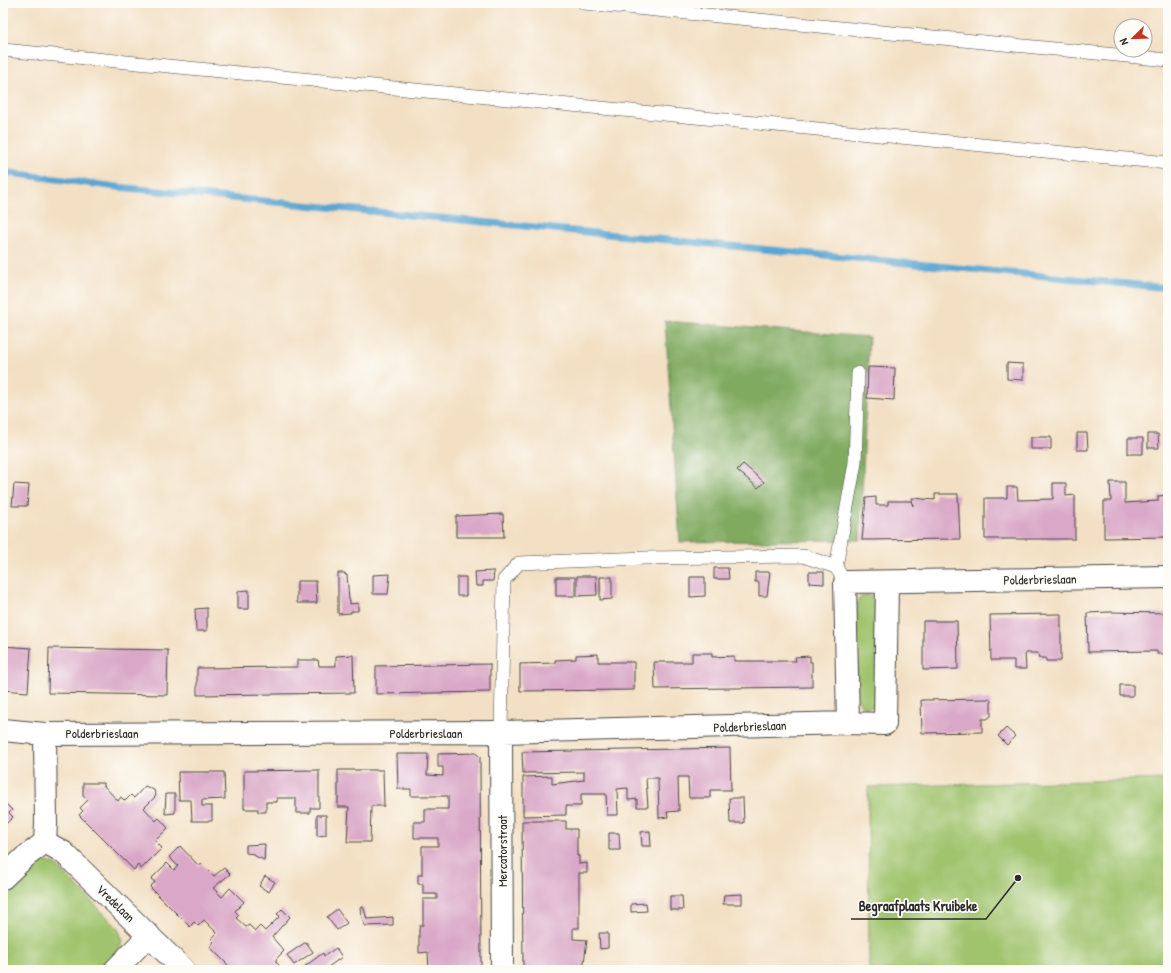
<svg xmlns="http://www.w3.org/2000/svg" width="1171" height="973" font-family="'Patrick Hand',sans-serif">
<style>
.green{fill:#a0c46e;stroke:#66784c}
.forest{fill:#80aa61;stroke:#566a46}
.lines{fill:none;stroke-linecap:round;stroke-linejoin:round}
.stream{stroke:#5aa5d2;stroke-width:7}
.building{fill:#d9a7c7}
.service-casing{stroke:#494642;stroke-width:14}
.minor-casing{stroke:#494642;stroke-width:24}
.service{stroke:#fff;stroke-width:13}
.minor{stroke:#fff;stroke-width:22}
.labels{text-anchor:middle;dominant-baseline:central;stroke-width:3.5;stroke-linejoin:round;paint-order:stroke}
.street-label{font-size:13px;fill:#2b2b2b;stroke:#fdfcf7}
.leader{fill:none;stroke:#2b2b2b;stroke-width:1.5}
.callout-dot{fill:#2b2b2b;stroke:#fdfcf7;stroke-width:1.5}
.callout-label{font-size:14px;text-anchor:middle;font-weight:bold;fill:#2b2b2b;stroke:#fdfcf7;stroke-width:3.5;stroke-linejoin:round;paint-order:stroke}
</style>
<rect width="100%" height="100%" fill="#fdfcf7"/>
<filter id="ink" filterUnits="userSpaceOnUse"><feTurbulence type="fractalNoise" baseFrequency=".025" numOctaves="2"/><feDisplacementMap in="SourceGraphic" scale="8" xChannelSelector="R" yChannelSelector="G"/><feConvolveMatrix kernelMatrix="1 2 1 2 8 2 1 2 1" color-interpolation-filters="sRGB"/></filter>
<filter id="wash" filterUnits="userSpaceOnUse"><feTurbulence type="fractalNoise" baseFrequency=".012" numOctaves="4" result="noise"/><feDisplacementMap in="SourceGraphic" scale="16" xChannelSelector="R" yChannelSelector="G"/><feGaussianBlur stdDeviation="0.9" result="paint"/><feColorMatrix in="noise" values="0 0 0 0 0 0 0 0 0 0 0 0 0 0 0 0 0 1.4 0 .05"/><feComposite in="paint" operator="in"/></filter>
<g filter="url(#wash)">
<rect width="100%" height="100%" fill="#f3e0c4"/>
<path class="green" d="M867,595L874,597L877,602L875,705L867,708L861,705L857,697L856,603L861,597Z
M1168,779V970H869L868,787Z
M45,861L56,865L117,927L123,940L118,951L98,970H3V898L34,867Z"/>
<path class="forest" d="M665,321L869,337L860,540L680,542Z"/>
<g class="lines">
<path class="stream" d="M3,172L117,187L1168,288"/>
</g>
<g id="blocks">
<path class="building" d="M1007,363L1023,364V380L1007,379Z
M868,367L895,368L894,400L867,398Z
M1077,433H1087L1088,450H1077Z
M1148,434H1158L1159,448H1148Z
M1031,437H1051V449H1031Z
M1128,438H1143V454H1128Z
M743,464L764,482L758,488L737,470Z
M1110,482H1125V503L1158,501V496L1168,495V537L1104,538V501H1111Z
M1053,483H1066V496L1075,495V539H985V498H1007V487H1017L1018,500L1053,499Z
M14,484L29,485L27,506H12Z
M935,494H958L960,539L862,540L866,498L876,497V505H888V501H911L913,506L912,498L935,500Z
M503,514L504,537H456V516Z
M714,568H728L729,579H714Z
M494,571L493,581H483V586H476L475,572Z
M755,572H770L767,596H759V582H755Z
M809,572H824V584L809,583Z
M338,573H345V575H347L349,600H350V604L358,603V611H351V613L338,614Z
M390,574L388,594H373V575Z
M577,576H596L597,595L577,596Z
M457,577H466V596H457Z
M556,577H575V596H556Z
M600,577H612V599L600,600Z
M690,577H705V596L690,597Z
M297,581H316L317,603H297Z
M249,590V609H238V591Z
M207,608V631H196L195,609Z
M1110,612L1168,613V654H1157V651L1088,652L1087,613Z
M1061,614V661H1046V658H1039L1038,653H1025L1026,669H1014V660H991L990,615Z
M923,621H957L958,669L923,670Z
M3,646L31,648L28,692L3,690Z
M49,648L168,650L167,695L48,693Z
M692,653H712V657L734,656V661H796L795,657L810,656V662H812V687L655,689L654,662H692Z
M598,654V662H634V690L520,691V664L555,663V660L576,659V655Z
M353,655L354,693L197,695V668L297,667V660H318L319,666H336V656Z
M490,664V692L376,694V666Z
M1120,685H1133V696H1120Z
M989,699L991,701V716L987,719H982V732L922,733L921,700Z
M1006,728L1015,736L1007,745L998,736Z
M730,748L731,790H710V798H689L688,777H678L679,811L667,812L668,817L659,818L658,778H646L648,807H637V799L628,800V788L617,789L618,815H607L606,794H581V806H566V815L523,816V777L552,776V784L584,780V772L523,773L522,752Z
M476,753L480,757L481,970H429L428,952L419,953V930L420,925H423V899H437V894H423V884H418V875H422V846H438V838H414V822H425V809H448V796H411V789H398L397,754H428L427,775L443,776V767H438V754Z
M319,770V808H310V813H296V798H277V802H266V812H258V809H244V771Z
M338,770H383L384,806H371L370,842H347L349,807H338Z
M178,772H224L225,799L202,800V806H212V821H192L191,800H179Z
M83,783H104V786L118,801L121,797L125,801L131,795L134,798L145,786L154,790L156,796L144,808L156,821L159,818L168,828L155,841L162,848L141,869L138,865L134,870L79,815L83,811L80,808L88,800L83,795Z
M166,794H175V813L165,814Z
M729,798H743L744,823H730Z
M3,801L12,810L9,813L13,817L3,827Z
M317,815H326V835L317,836Z
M522,821H566V829H577V856H579V864L587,863V873H579V928H573V939L587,940L583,970H523Z
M650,831L651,846H642L641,832Z
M609,833H619L620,850H609Z
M265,844L264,860L255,856L254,854L246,853V845Z
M180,846L199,866L201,863L214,876L224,868L230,874L213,888L222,897L230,888L244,902L235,911L239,915L236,918L246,927L249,925L255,931L260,926L265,931L280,916L277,914L282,909L290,917L272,937L284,951L276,959V962L279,965L274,970H233L210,947L214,942L211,939L217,933L204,920L198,926L194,922L190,927L150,887L155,882L151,879L167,863L174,870L178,866L169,857Z
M265,876L275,882L269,892L259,886Z
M742,894V904H723L724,895Z
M670,896H682L683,910H670Z
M646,903L647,911L631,912V904Z
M363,906L367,919L393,917V925L365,926L361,915L360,907Z
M337,909L347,923L337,930L327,917Z
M599,933H608V948L600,949Z
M306,942L313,952L294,965L287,955Z
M336,948L342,957L324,970H300L323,953L324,956Z"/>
</g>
</g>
<g filter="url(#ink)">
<use href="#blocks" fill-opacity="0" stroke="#494642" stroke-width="1"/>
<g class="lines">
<g class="service-casing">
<path id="service" d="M584,3L1168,60
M3,50L1168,163
M840,574L836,567L855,463L858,373
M501,732L504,580L519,563L645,558L803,556L836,567"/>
</g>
<g class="minor-casing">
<path id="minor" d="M848,723L845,582L1168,577
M3,730L45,734L501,732L848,723L885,724L887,582
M501,732L502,970
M45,842L63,852L184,970
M3,878L25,857L45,842L46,824L45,734
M115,970L149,935"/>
</g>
<use href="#service" class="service"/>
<use href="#minor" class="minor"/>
</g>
</g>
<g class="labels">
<g class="street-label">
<text transform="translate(1040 579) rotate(-1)">Polderbrieslaan</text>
<text transform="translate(750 726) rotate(-2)">Polderbrieslaan</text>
<text x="102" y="733">Polderbrieslaan</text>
<text x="426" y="733">Polderbrieslaan</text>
<text transform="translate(502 851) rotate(-90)">Mercatorstraat</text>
<text transform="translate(116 903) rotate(44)">Vredelaan</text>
</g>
</g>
<path class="leader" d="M1018 878L986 919H851"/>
<circle class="callout-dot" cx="1018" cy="878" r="4"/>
<g class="callout-label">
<text x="918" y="911">Begraafplaats Kruibeke</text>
</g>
<rect width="1171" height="973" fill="none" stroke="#fdfcf7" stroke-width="16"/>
<g transform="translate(1133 38) rotate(247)"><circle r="19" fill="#fdfcf7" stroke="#a9a8a5"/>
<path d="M0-3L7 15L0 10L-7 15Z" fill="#c8321e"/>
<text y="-6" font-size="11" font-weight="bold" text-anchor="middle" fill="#2b2b2b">N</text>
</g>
</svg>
